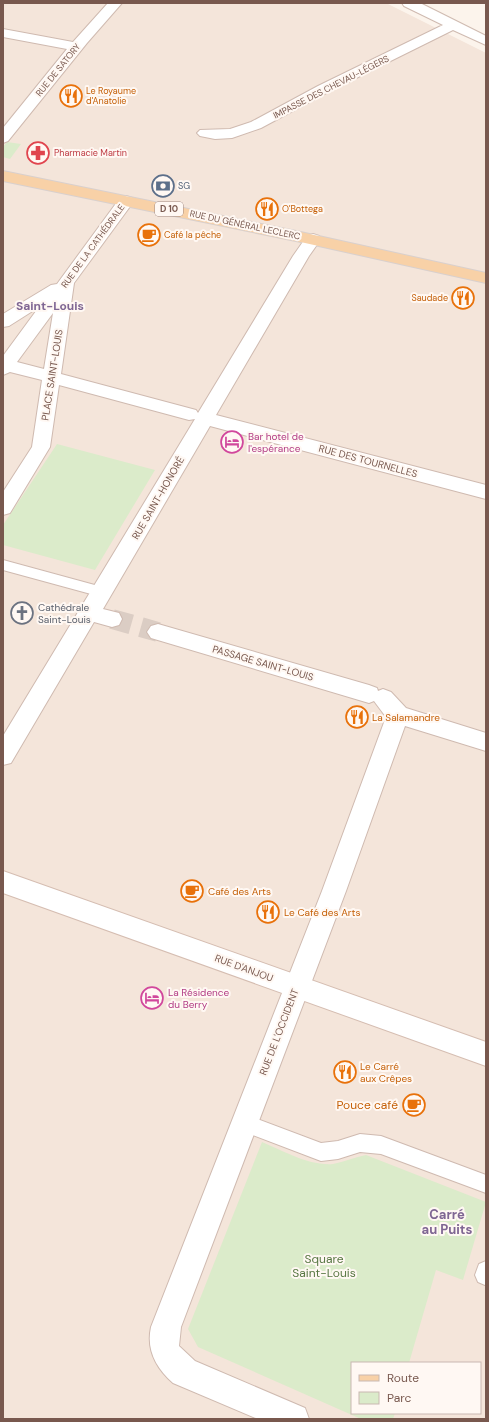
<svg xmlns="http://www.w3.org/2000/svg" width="489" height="1422" font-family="'DM Sans',sans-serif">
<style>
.residential{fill:#f4e5da;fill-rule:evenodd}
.green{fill:#dbebca}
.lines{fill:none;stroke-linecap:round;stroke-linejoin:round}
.street-tunnel{stroke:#dbcdc4;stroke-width:20;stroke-dasharray:20 10;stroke-linecap:butt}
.lane-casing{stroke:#cfbab0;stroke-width:2}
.street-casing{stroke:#cfbab0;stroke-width:2}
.secondary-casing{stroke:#d5bdb1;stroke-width:2}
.primary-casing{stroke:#d9d0cd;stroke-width:2}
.lane{fill:#fff;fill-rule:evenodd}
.street{fill:#fff;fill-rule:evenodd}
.secondary{fill:#fff;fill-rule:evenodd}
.primary{fill:#f8d1a7;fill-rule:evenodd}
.labels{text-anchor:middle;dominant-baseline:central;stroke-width:4;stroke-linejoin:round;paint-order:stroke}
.far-street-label{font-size:9px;fill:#78584e;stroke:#fff8f3}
.far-food-label{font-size:9px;fill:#c56008;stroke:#fff8f3;text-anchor:start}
.far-health-label{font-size:9px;fill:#be3a42;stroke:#fff8f3;text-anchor:start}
.far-service-label{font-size:9px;fill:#4e5e75;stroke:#fff8f3;text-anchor:start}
.shield{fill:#fff8f3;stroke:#a08880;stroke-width:1}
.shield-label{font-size:9px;font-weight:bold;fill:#78584e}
.street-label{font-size:10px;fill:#78584e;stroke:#fff8f3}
.hotel-label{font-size:10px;fill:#b23c85;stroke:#fff8f3;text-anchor:start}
.worship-label{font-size:10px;fill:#5b616d;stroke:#fff8f3;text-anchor:start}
.food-label{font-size:10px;fill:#c56008;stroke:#fff8f3;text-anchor:start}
.far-district-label{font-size:12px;font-weight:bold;fill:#7f6693;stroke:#fff8f3}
.near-food-label{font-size:12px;fill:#c56008;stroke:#fff8f3;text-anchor:end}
.near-park-label{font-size:12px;fill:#587743;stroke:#fff8f3}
.near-neighbourhood-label{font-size:13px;font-weight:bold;fill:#7f6693;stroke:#fff8f3}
</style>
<rect width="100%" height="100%" fill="#fcf4ec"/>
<path class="residential" d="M3,3H386L486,53V1419H3ZM352,1363H480V1413H352Z"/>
<path class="green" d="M7,142L21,144L10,159L3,157V147Z
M57,444L155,470L95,570L3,545V525Z
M262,1142C284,1151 309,1166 333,1164C344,1162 355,1157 366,1155L486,1202L463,1280L436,1270L409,1363H352V1413H395L393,1419H361L198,1347L188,1329Z"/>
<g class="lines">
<path class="street-tunnel" d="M112,619L158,632"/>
<g class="lane-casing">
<path id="lane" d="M3,560L102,587L107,588L109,592L107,596L102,597L3,570Z
M244,1114L321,1143L338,1141L360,1134L381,1136L486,1175V1193L381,1154L360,1152L338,1159L321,1161L237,1129L235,1123L237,1117Z
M486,1261V1284L485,1285L478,1282L475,1275L479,1264Z"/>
</g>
<g class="street-casing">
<path id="street" d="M108,3H122L87,43L8,141L3,143V128L67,49L3,37V29L73,42Z
M402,3H420L486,36V45L453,30L328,92L261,128L232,138L215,139L200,136L197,133L200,130L230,129L251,122L318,86L443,25L404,6Z
M126,196L132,198L134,201L74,283L61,374L196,410L198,413L293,256L307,236L313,234L319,236L321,239L309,256L216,415L486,485V499L210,426L103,609L119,613L122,619L119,625L112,627L94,622L11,763L3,765V736L195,419L189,420L59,385L50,447L10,513L3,515V492L32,447L42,380L10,372L3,375V356L39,307L9,326L3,327V314L51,285L57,284L120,198ZM53,313L44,369L17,362Z
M158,624L369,685L377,688L378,691L383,689L391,692L406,708L486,733V751L405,726L346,891L181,1327L179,1346L195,1361L305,1408L309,1419H258L173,1383C156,1368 146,1350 151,1327L322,891L386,717L374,701L369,703L151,638L147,632L151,626Z"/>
</g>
<g class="secondary-casing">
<path id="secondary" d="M3,871L486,1042V1066L3,893Z"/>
</g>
<g class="primary-casing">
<path id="primary" d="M3,171L296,231L486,273V283L296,241L3,181Z"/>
</g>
<use href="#lane" class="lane"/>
<use href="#street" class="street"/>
<use href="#secondary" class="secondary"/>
<use href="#primary" class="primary"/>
</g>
<defs>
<g id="restaurant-ring" transform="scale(1.15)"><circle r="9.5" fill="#fff8f3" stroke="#e8710a" stroke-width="1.5"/><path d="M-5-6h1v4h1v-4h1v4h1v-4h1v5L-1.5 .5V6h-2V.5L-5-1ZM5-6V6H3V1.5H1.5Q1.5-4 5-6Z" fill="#e8710a"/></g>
<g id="pharmacy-ring" transform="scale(1.15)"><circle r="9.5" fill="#fff8f3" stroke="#e0444e" stroke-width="1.5"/><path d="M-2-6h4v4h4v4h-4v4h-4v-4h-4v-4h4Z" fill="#e0444e"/></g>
<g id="bank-ring" transform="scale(1.15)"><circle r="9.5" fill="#fff8f3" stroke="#5c6f8a" stroke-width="1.5"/><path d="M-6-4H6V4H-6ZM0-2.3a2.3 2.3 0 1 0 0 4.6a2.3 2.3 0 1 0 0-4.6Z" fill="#5c6f8a"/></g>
<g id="cafe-ring" transform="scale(1.15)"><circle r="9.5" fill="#fff8f3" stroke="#e8710a" stroke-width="1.5"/><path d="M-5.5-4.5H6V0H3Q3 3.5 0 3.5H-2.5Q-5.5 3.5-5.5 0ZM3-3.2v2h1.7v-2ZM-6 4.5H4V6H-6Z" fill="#e8710a"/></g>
<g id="hotel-ring" transform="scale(1.15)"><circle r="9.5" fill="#fff8f3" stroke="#d1479c" stroke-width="1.5"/><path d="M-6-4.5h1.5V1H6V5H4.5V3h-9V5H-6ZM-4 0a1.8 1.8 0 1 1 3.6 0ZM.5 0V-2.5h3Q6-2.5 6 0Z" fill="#d1479c"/></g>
<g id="church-ring" transform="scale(1.15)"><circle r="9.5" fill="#fff8f3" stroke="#6b7280" stroke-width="1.5"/><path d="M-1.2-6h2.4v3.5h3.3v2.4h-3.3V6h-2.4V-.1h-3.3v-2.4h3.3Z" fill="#6b7280"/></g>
</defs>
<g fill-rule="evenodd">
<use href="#restaurant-ring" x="71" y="96"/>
<use href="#pharmacy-ring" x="38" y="153"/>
<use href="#bank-ring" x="163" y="186"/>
<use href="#restaurant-ring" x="267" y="209"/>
<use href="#cafe-ring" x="149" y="235"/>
<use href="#restaurant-ring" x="463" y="298"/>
<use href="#hotel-ring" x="232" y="442"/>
<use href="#church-ring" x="22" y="613"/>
<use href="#restaurant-ring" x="357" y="717"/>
<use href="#cafe-ring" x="192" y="891"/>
<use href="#restaurant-ring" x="268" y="912"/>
<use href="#hotel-ring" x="152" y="998"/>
<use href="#restaurant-ring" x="345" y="1072"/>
<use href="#cafe-ring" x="414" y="1105"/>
</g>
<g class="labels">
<g class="far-street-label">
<text transform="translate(58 70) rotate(-51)">RUE DE SATORY</text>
<text transform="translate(331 87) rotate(-27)">IMPASSE DES CHEVAU-LÉGERS</text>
<text transform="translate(245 225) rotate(12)">RUE DU GÉNÉRAL LECLERC</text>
<text transform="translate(93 246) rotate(-54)">RUE DE LA CATHÉDRALE</text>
</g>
<g class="far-food-label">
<text x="86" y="91">Le Royaume<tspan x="86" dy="10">d'Anatolie</tspan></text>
<text x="282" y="209">O'Bottega</text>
<text x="164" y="235">Café la pêche</text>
<text x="448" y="298" text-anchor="end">Saudade</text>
</g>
<g class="far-health-label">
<text x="54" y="153">Pharmacie Martin</text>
</g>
<g class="far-service-label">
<text x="178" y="186">SG</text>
</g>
<rect class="shield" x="155" y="202" width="28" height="14" rx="3"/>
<g class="shield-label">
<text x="169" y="209">D 10</text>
</g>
<g class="street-label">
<text transform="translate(52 375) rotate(-81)">PLACE SAINT-LOUIS</text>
<text transform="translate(368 461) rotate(15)">RUE DES TOURNELLES</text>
<text transform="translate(158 498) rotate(-60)">RUE SAINT-HONORÉ</text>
<text transform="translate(263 663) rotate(16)">PASSAGE SAINT-LOUIS</text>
<text transform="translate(244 968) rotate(20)">RUE D'ANJOU</text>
<text transform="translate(279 1032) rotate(-69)">RUE DE L'OCCIDENT</text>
</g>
<g class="hotel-label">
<text x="248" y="436">Bar hotel de<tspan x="248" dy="12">l'espérance</tspan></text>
<text x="168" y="992">La Résidence<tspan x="168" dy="12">du Berry</tspan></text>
</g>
<g class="worship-label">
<text x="38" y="607">Cathédrale<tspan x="38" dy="12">Saint-Louis</tspan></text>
</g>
<g class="food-label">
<text x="372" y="717">La Salamandre</text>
<text x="208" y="891">Café des Arts</text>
<text x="284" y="912">Le Café des Arts</text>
<text x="360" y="1066">Le Carré<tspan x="360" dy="12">aux Crêpes</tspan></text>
</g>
<g class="far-district-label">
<text x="50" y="306">Saint-Louis</text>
</g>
<g class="near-food-label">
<text x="398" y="1105">Pouce café</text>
</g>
<g class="near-park-label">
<text x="324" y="1259">Square<tspan x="324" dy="14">Saint-Louis</tspan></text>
</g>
<g class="near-neighbourhood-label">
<text x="447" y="1214">Carré<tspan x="447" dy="15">au Puits</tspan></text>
</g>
</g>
<rect width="489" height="1422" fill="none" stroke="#78584e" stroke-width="8"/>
<rect x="351" y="1362" width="130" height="52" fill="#fff8f3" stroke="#c9b8b1"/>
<rect x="359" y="1375" width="20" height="6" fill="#f8d1a7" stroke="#c9b8b1"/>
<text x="387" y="1382" font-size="12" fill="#78584e">Route</text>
<rect x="359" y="1392" width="20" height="12" fill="#dbebca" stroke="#c9b8b1"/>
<text x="387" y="1402" font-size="12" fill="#78584e">Parc</text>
</svg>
